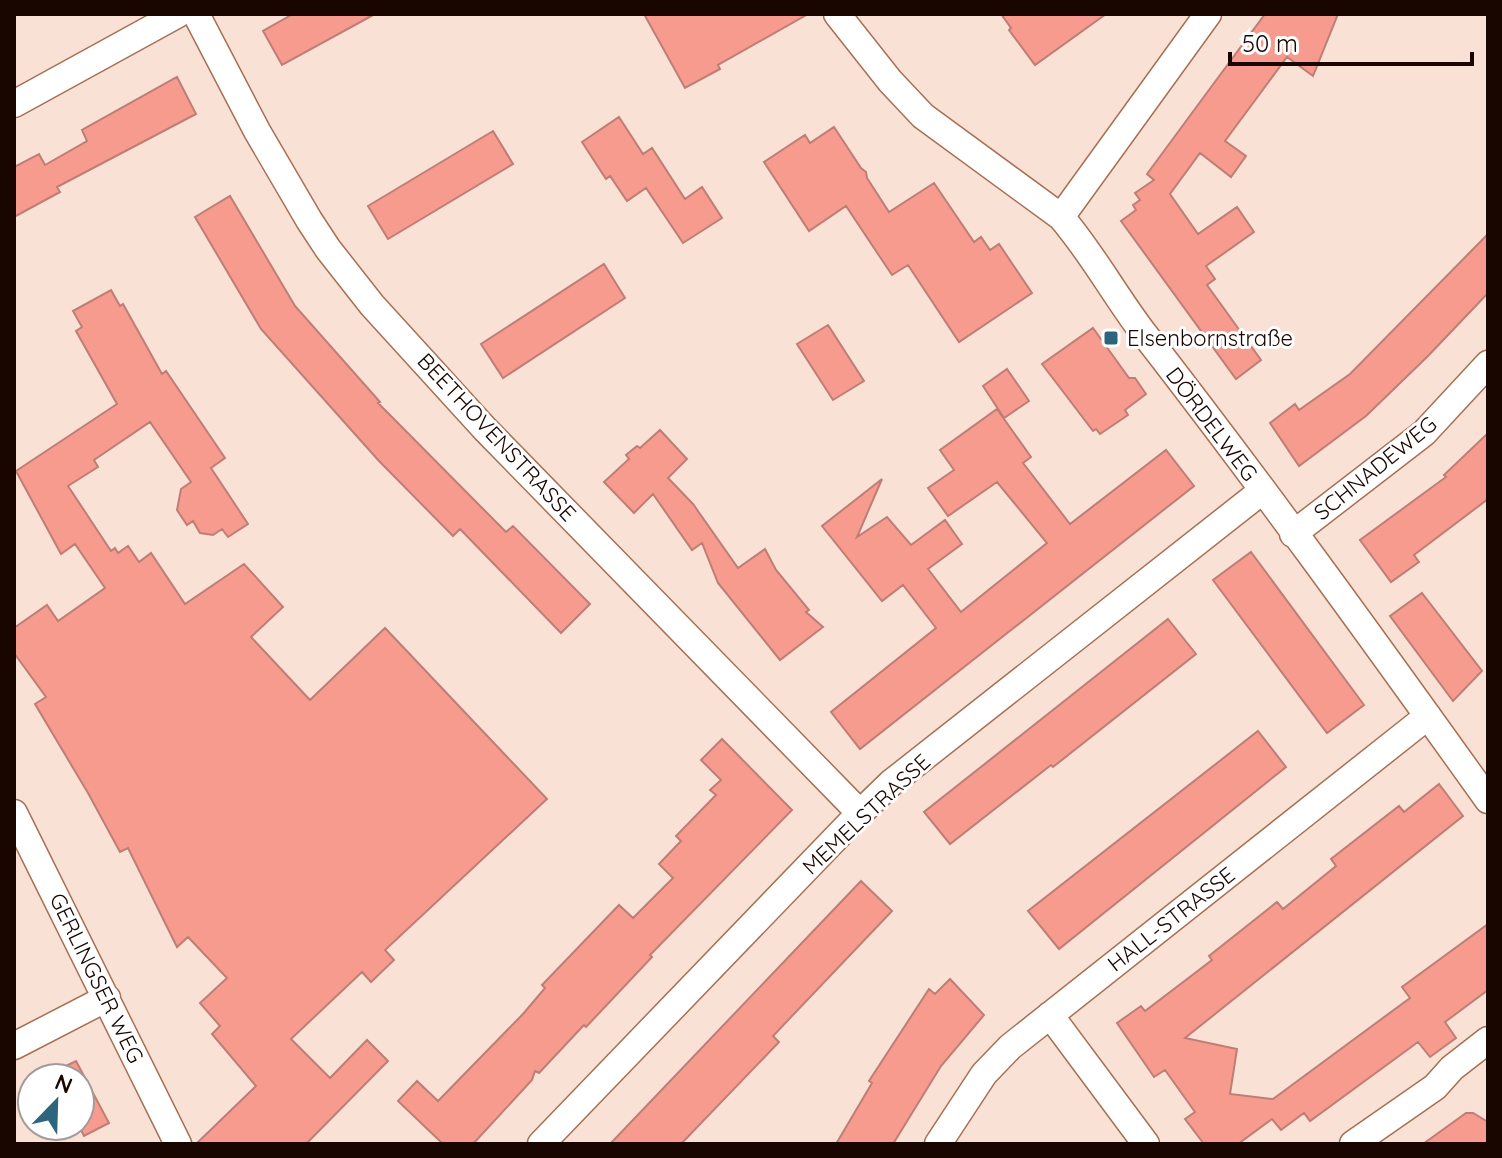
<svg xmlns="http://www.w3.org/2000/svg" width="1502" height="1158" font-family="Quicksand,sans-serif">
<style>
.building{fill:#f79b8e;stroke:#be7e75;stroke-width:2}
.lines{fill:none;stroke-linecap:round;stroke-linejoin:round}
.minor-casing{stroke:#a77053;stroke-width:29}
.minor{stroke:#fff;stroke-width:26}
.poi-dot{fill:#2b657e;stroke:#fff;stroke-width:3}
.labels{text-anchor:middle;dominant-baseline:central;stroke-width:6;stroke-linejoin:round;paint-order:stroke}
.poi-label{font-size:22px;fill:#190600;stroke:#fff;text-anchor:start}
.street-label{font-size:22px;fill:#190600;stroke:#fff}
</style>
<rect width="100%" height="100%" fill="#fae1d5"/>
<path class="building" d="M293,14H375L282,65L263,31Z
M644,14H808L718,65L720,69L685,88Z
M1001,14H1106L1035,65L1009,30L1011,28Z
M1265,14H1338L1313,76L1287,57L1225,141L1246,156L1231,177L1200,153L1170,194L1198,234L1237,207L1254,232L1206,266L1215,279L1207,285L1261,360L1236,379L1121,221L1136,210L1133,205L1140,200L1135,193L1154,180L1147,174Z
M177,77L196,114L57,187L60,192L14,217V167L39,154L45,165L87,141L82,130Z
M619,117L643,154L652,148L685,199L702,187L722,218L683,243L646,188L627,201L610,176L606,179L582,142Z
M834,127L861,168L866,172L867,178L889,212L934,183L974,242L981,237L990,250L999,244L1032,293L959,342L908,265L892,275L846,206L809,231L764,162L805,135L810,143Z
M493,131L513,164L388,239L368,206Z
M230,196L295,306L380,402L378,403L506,532L513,526L590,604L561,633L460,529L453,536L379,461L261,329L195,217Z
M1488,234V293L1428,356L1366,416L1299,466L1270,423L1295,404L1299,410L1350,374Z
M604,264L625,298L503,378L481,344Z
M111,290L120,306L123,304L162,374L166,371L225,458L211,468L248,524L228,537L222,529L213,535L200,533L193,521L187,525L177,510L181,489L191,482L150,422L94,460L98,467L68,486L111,551L115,548L118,553L128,546L139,562L151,553L185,604L244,564L283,607L251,637L310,700L385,628L547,799L385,950L394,960L371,982L362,972L291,1039L330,1078L367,1040L388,1061L306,1144H196L256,1086L212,1034L220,1026L200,1003L227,978L188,937L177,947L128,848L120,852L88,793L35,704L46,697L14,653V628L47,605L58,621L105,588L75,544L61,554L16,471L117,404L76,331L82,327L73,311Z
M828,325L864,381L833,400L797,344Z
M1093,328L1129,378H1135L1146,394L1125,410L1128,415L1100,434L1096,429L1093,431L1042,364Z
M1007,369L1029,401L1004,418L983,386Z
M997,409L1031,457L1023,463L1070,524L1166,450L1194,486L860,749L831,712L936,628L903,585L882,601L822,526L882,479L857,537L887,517L911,545L945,520L962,544L928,569L961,612L1047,543L997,482L948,516L928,488L954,470L940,450Z
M660,430L687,459L668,478L693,504L738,568L765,549L776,570L809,610L806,612L823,627L780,660L718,583L702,543L692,550L653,494L634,513L604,482L629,459L626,455L637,446L640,448Z
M1488,433V499L1414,555L1419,562L1391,582L1360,540L1446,477L1444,475Z
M1251,552L1364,705L1327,733L1213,580Z
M1422,593L1482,671L1453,701L1390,616Z
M1168,619L1196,654L1053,767L1051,765L950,844L924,812Z
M1258,731L1286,767L1059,949L1028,911Z
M722,739L792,810L650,955L652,957L586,1027L584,1025L539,1073L535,1071L532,1080L473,1144H443L398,1101L417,1081L438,1101L523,1014L545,988L542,985L619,905L633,918L673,878L659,864L681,841L676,836L716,795L710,790L721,780L701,760Z
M1439,784L1463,816L1185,1038L1237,1049L1230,1094L1273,1099L1410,998L1402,987L1488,924V990L1445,1022L1456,1038L1430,1057L1418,1042L1310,1121L1304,1113L1281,1130L1272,1119L1238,1144H1204L1185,1119L1195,1112L1165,1070L1154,1077L1117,1023L1141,1006L1145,1011L1212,960L1209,956L1277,902L1283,909L1336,866L1331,859L1399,806L1404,812Z
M861,881L892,911L773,1036L779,1042L681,1144H610Z
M950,979L984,1015L941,1066L893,1144H836L872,1083L869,1081L929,989L935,994Z
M76,1061L109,1123L84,1136L81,1130L63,1139L57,1126H80V1078H41Z
M1466,1113H1473L1488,1122V1144H1423Z"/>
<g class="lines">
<g class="minor-casing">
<path id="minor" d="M196,14L257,131L309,220L328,249L372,305L485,429L860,813
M837,14L890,81L923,116L1061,217C1092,253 1114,294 1142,331C1261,484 1375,642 1488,800
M14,104L178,14
M1061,217L1208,14
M1293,534L1424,433L1488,364
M14,813L178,1144
M1050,1015L1146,1144
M14,1046L107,998
M541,1144L860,813L891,783L1262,491
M938,1144L984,1074L1010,1047L1428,716
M1353,1144L1435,1087L1452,1068L1488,1040"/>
</g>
<use href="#minor" class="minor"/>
</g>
<rect class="poi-dot" x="1103" y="330" width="16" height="16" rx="4"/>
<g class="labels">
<g class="poi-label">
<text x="1127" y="338">Elsenbornstraße</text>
</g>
<g class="street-label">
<text transform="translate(1212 424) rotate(53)">DÖRDELWEG</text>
<text transform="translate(497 437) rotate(47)">BEETHOVENSTRASSE</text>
<text transform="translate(1375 468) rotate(-39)">SCHNADEWEG</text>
<text transform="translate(866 814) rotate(-43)">MEMELSTRASSE</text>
<text transform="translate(1171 919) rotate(-38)">HALL-STRASSE</text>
<text transform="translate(97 978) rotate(64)">GERLINGSER WEG</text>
</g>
</g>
<rect width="1502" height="1158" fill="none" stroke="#190600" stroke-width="32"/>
<g transform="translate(56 1102) rotate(23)"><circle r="38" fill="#ffffff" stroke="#a39b99" stroke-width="2"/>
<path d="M0-6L14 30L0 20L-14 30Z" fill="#2b657e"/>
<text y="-12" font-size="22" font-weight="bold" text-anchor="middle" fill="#190600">N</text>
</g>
<path d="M1230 52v12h242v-12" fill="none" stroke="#190600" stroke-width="4"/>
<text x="1242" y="52" font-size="24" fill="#190600" stroke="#ffffff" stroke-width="6" paint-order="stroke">50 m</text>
</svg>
